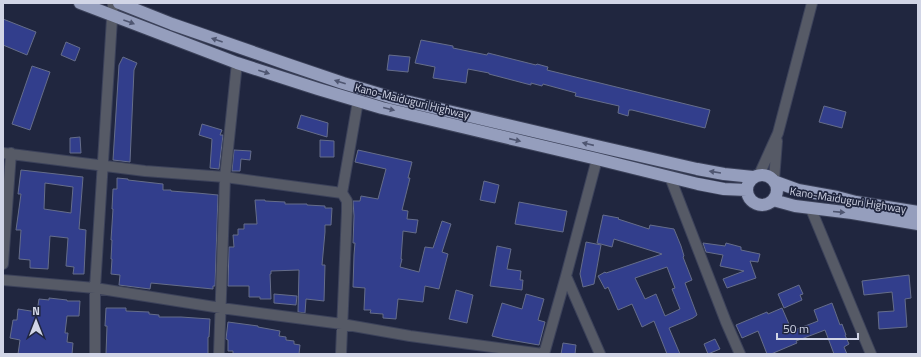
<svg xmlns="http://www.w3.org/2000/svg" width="921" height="357" font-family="'Titillium Web',sans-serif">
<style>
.building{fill:#323e8c;stroke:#656d8a;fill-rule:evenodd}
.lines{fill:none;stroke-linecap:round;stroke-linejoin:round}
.minor-casing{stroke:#3c425a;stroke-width:12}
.highway-casing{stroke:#3c425a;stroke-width:14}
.minor{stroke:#565a66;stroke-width:10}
.highway{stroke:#959ebd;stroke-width:12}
.oneway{fill:#4f5671}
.labels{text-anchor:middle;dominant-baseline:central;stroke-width:3.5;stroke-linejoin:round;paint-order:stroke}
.street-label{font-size:11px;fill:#d1d5e6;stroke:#20263f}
</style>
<rect width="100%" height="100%" fill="#20263f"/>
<path class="building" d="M3,19L36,32L27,55L3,45Z
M421,40L453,46V48L487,55L488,53L536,65L537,64L548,67L547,70L710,110L705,128L632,110H629L628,116L618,113L619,106L575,96L576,93L543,84L542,86L531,83V85L489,74V73L468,69L466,83L433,78L435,67L415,63Z
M66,42L80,48L75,61L61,55Z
M389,55L410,57L408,72L387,70Z
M123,57L137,63L134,70L130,162L113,160L119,65Z
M32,66L50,72L30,130L12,124Z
M824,106L846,112L842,128L819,122Z
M301,115L328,123L327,137L297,128Z
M202,124L222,130L220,135H223L219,169L210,168L212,139L199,135Z
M80,137L81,153H70V138Z
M320,140L334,141V157H320Z
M234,150L251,151L250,160L241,159L240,171H232Z
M358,150L412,162L408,178H410L402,210L408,211L407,219L418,220L416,233L403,231L401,259H402L400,267L419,272L425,247L433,248L442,221L451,224L442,252L448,254L439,289L425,286L423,302L398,299L396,319L383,318V314L370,313L371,310H364L365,288L353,287L354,255L355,243H353L354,216L353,201H360L361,196L378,199L386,169L355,162Z
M21,170L83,177L79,229L86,230L84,274H73L74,267L66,266L68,238L50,236L48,269L30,268V260L19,259L21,230H16L21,194H18ZM45,183L73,187L71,213L44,209Z
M117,178L128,179V180L163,184V190H171V191L197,193L218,195L215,286H213V289L151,283L150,289L119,285L120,275L111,274L112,259H111L112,240H111L113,209H112L113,189H117Z
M484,181L499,185L495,203L480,200Z
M255,200H265V201L285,202V204H307V205L325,206V208H332L331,225H325V232L322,265H325L324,301L306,299L305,313L298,312L299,270L271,271V274H270L271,299H260V297H249V286H228L229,247H234L233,235H238V229H244V224H257Z
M519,202L567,211L563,232L515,224Z
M603,215L619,218L618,219L649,229L650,225L674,229L681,246L684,256L683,257L692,280L685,283L697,315L693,318L669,328L680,354H667L654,321L642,327L632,304L618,310L608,287L605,289L598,276L605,272L606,273L662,254L614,239L612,247L597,243ZM667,267L675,288L672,289L680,309L665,316L656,294L645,299L635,278Z
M586,242L601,245L594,284L583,287L580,274Z
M703,243L725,246L726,243L741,247V250L760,254L758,262L750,261L756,278L727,288L723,279L744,271L720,266L723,255L706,252Z
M497,246L511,249L507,269L521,271L520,280H523L522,290L490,286Z
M909,275L911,298L905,299L907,327L879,329L878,312L894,311L892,292L864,295L862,281Z
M799,285L803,294L800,295L802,300L784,308L778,294Z
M456,290L473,295L467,323L449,319Z
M274,294L297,296L296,305L274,303Z
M526,294L544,299L538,320L545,322L539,345L504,339L492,336L502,303L522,309Z
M49,298L67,300V301H80L79,316H67L65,333H68L67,342L73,343L72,354H18L20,340L10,338L13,320H17L18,309L37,312L39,299L49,300Z
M832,303L840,325L842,324L846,335H845L849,344L844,347L847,354H834L825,330L796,341L797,343L771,354H767L758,331L742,338L736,325L767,312L768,314L782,308L792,331L818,321L814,310Z
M106,308H126V311L149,312V314L159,315V317H181L210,319L209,337H208V354H106L107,326H105Z
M228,322L258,326V327L280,331L279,336L286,337V340L294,341V344L300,345L299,354H233V351H228V340L226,339Z
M715,339L720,349L708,354L704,344Z
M563,343L576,345L575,354H561Z"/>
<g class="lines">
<g class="minor-casing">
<path id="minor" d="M3,153L145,171L225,177L342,193
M759,175L778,133L812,3
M670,177L726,322L740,354
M774,180L777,141
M811,209L871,354
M3,264L11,153
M566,276L600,354
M3,280L95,288L221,308L342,324L410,336L543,354
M95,354V288L113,3
M219,354L225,177L237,63
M341,354L347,211V201L342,193L358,101
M544,354L566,276L597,159"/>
</g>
<g class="highway-casing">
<path id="highway" d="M80,3L237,63L318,89L382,108L525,142L597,159L698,184L724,189L747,190
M119,3L172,24L287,64L343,83L393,98L601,147L697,169L724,174L753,177
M747 190a15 15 0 1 1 30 0a15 15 0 1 1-30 0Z
M776,182L798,190L837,197L856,202L918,212
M773,200L795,206L852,213L918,224"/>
</g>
<use href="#minor" class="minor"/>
<use href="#highway" class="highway"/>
</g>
<defs><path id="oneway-solid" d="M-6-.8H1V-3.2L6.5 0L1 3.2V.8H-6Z"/></defs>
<g class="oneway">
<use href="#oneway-solid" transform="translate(129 22) rotate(20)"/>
<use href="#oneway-solid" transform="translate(217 40) rotate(-161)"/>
<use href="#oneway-solid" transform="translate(264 72) rotate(18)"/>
<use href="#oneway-solid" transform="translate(340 82) rotate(-162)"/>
<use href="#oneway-solid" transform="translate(389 109) rotate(14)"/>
<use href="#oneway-solid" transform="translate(515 140) rotate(13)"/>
<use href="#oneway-solid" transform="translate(588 144) rotate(-167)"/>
<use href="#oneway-solid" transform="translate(715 172) rotate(-171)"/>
<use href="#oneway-solid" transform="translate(839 212) rotate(5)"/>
</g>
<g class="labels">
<g class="street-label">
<text transform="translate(412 101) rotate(14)">Kano-Maiduguri Highway</text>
<text transform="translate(848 200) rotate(9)">Kano-Maiduguri Highway</text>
</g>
</g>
<rect width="921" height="357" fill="none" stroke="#d1d5e6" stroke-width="8"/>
<g transform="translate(36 321)" stroke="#20263f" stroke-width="3" paint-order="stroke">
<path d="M0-3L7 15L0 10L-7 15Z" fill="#d1d5e6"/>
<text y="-6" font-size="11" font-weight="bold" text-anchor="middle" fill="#d1d5e6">N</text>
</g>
<path d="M777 333v6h81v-6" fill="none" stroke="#d1d5e6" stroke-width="2"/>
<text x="783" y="333" font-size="12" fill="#d1d5e6" stroke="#20263f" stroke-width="3" paint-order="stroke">50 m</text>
</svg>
